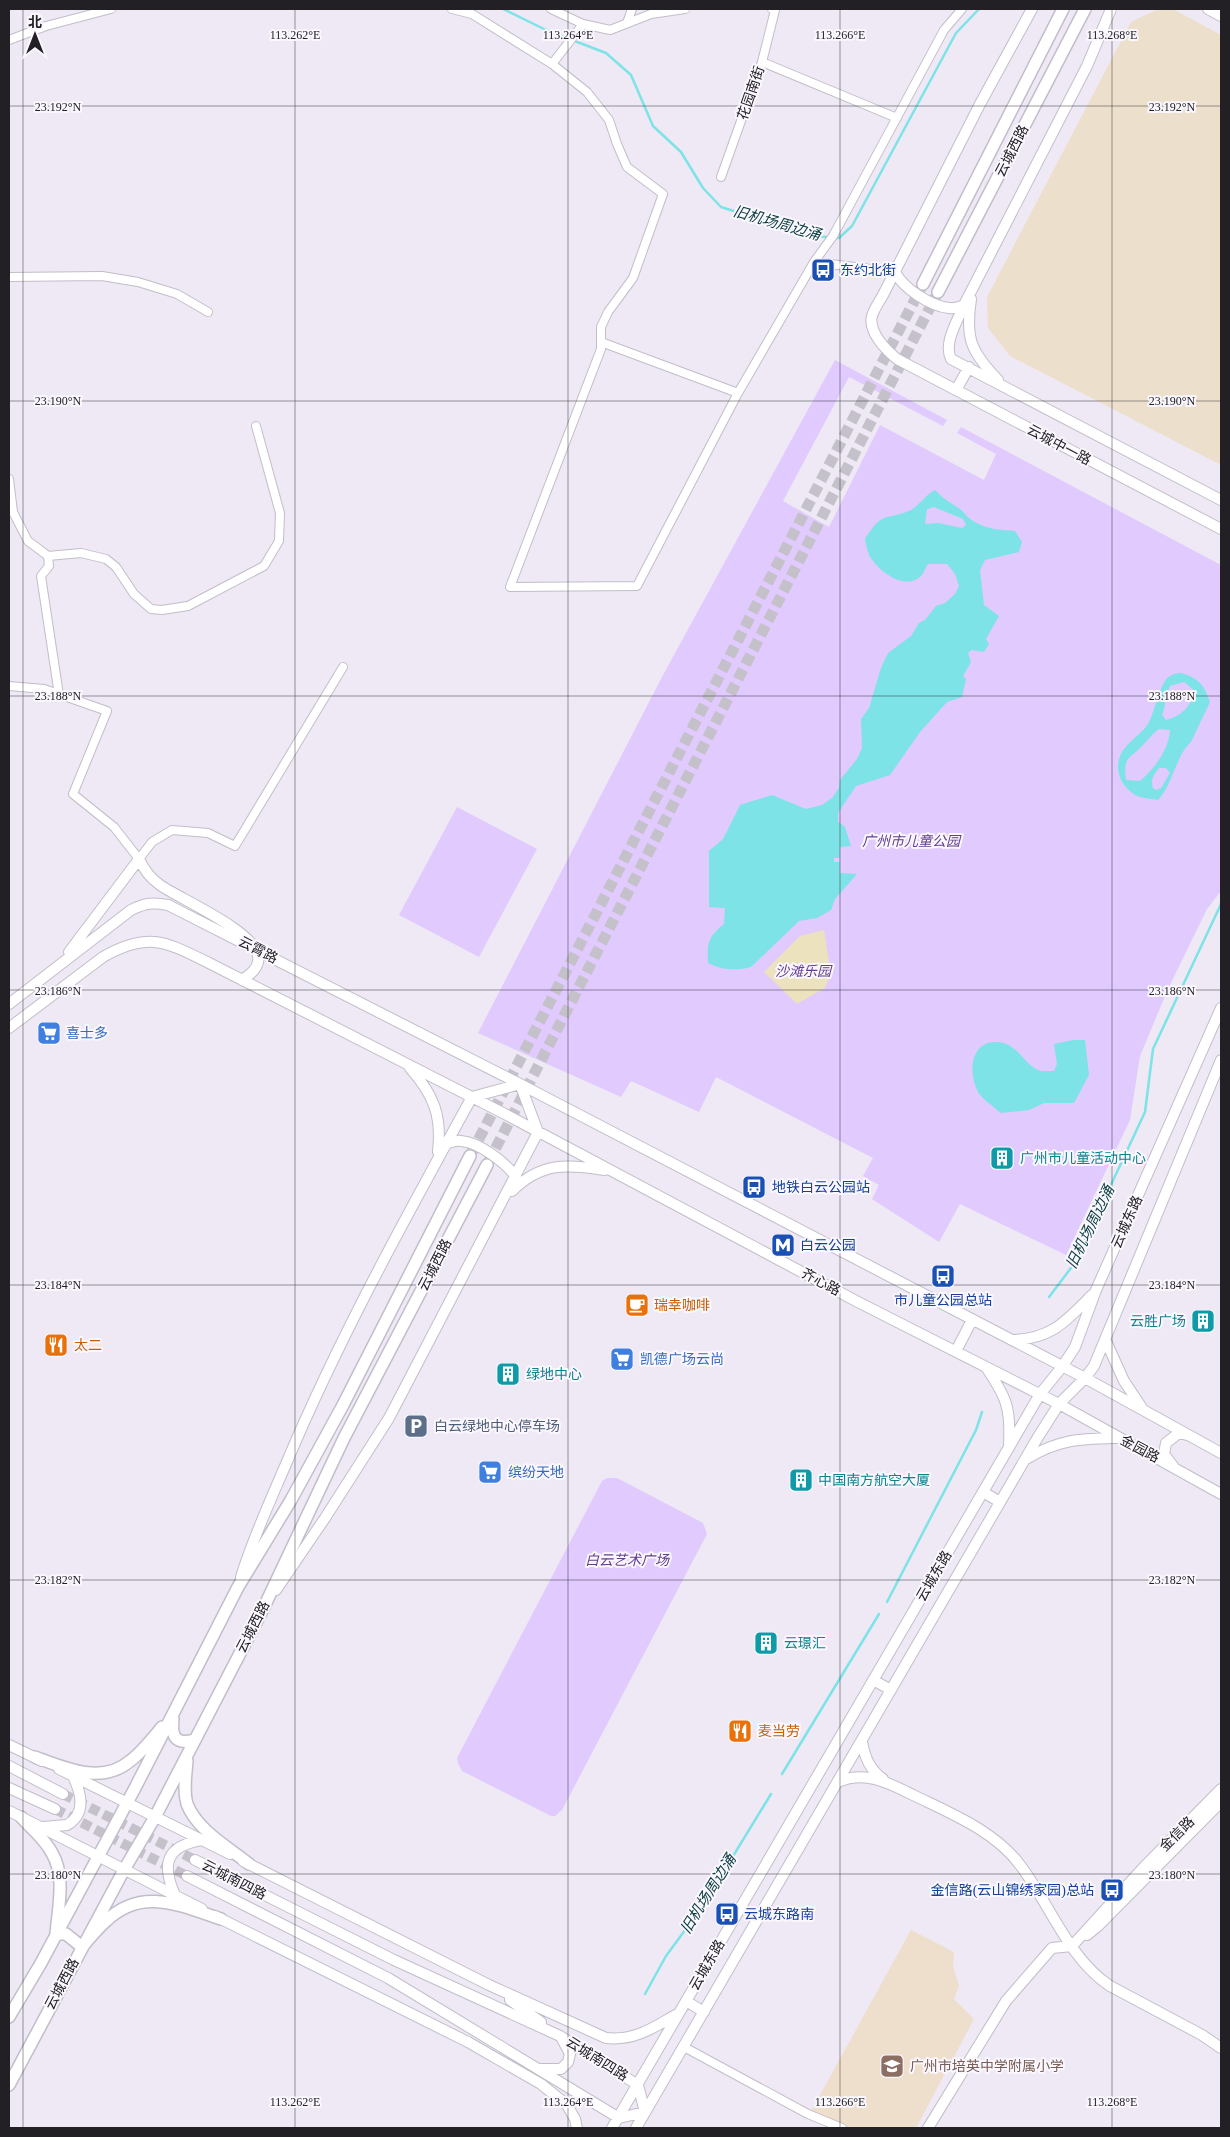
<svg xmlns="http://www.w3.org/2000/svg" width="1230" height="2137" font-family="'Times New Roman','Noto Sans SC',serif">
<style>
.commercial{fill:#ece0cc}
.education{fill:#eedfcc}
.green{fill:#e0cafe}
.sand{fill:#ece2bd}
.water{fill:#7de3e7;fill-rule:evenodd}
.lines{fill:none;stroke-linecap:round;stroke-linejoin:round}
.stream{stroke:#7de3e7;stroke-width:2.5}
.secondary-tunnel{stroke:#c5c1ca;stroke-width:10;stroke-dasharray:10 5;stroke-linecap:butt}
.primary-tunnel{stroke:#c5c1ca;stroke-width:11;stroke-dasharray:11 5.5;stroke-linecap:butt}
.street-casing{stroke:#c2bec9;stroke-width:10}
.secondary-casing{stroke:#c2bec9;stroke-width:12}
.primary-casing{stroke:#c2bec9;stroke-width:14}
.street{stroke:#fff;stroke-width:8}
.secondary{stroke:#fff;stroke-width:10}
.primary{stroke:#fff;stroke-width:11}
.ticks{fill:none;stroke:#222024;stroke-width:1;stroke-opacity:0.45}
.labels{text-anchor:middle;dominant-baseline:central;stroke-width:4;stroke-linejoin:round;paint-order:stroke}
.street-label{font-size:14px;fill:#222024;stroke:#faf7fe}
.transit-label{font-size:14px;fill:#164399;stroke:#faf7fe;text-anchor:start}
.park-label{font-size:14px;font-style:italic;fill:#633e8c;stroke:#faf7fe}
.shop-label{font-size:14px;fill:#366cbe;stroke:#faf7fe;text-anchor:start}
.culture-label{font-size:14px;fill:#0d838f;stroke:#faf7fe;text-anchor:start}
.food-label{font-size:14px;fill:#c56008;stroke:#faf7fe;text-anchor:start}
.service-label{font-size:14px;fill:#4e5e75;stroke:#faf7fe;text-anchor:start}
.education-label{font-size:14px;fill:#785e54;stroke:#faf7fe;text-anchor:start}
.water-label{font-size:15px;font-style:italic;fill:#083b3d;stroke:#faf7fe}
.ticks-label{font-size:12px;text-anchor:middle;fill:#222024;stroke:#faf7fe;stroke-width:4;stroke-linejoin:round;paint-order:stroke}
</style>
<rect width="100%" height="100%" fill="#eee9f4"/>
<path class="commercial" d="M1158,9H1173L1221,35V465L1010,356L988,328L987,297L1131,22Z"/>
<path class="education" d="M911,1930L954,1952L953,1966L959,1986L954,1999L974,2019L916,2128H850L810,2113Z"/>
<path class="green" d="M835,360L947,420L943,426L849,377L783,501L829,527L880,425L984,480L996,454L957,433L961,427L1221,565V891L1207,909L1168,989L1140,1056L1130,1120L1066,1255L960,1204L939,1242L872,1199L879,1185L863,1176L873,1158L716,1077L699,1112L631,1081L621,1097L478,1033L662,677Z
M457,807L537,849L479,957L399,915Z
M607,1478H617L703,1523L707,1534L562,1810L555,1816H551L462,1771L458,1763L457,1758L602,1481Z"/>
<path class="sand" d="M824,930L831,974L825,988L797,1004L764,972L800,936Z"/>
<path class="water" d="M935,490C942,498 951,503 960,509C964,512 966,516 970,519C984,529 999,530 1015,531L1022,542L1019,552L985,560L980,570L984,605L999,616L986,639L989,644L984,652L972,650L968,653L971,662L963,676L966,679L962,697L947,702L920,732L890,775L856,786L838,813V822L845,827L851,846L840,847V858H834V862H840V873L857,874L835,899L831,910L817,918L799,921L751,967C737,971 721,970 708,963C707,943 708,937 724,924L725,908L709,907V851L723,839L740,805L772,795L806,809L822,805L832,798L839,788L840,780L857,759L862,748L861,719L869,708L881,668L888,653L911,636L919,623L925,620L936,606L945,603L955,594L959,586L955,574L947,564H928C926,567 924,572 922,575C905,593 877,570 869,555C867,550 866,544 865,539C871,530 876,520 887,517C895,515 903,514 911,510C921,504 925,495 935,490ZM934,507L963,519L966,525L962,528L938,523L925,524L927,509Z
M1181,673C1199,678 1204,685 1210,702L1191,742C1176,755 1173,784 1158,800C1151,799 1141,798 1135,795C1119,785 1112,765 1124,749C1131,740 1142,733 1148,724C1155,712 1160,681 1170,676C1173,674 1178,673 1181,673ZM1184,682L1195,691C1191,706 1182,716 1166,720L1162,715C1166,706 1165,696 1170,686ZM1159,729L1170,730C1169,749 1155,768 1140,781L1126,780C1123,756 1129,760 1142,746C1148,740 1152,734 1159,729ZM1159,768H1166L1170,773L1161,788L1156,790L1153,788C1150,779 1154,775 1159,768Z
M1073,1040H1085L1089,1075L1074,1103H1044L1029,1110L1001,1113C994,1107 983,1100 978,1092C968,1073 970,1041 997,1042C1019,1043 1025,1068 1042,1071C1045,1071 1050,1071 1054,1071L1057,1064L1054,1044Z"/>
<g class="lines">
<path class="stream" d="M503,9L546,30L606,53L631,75L653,126L681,152L703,188L721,207L814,236L839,238L852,226L956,33L979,9
M1049,1297L1074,1264L1145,1112L1153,1049L1221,904
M887,1602L976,1430L982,1412
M782,1774L879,1614
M645,1994L666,1956L702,1907L771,1794"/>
<path class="secondary-tunnel" d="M63,1794L195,1860
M55,1809L187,1876"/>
<path class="primary-tunnel" d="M471,1154L921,288
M488,1163L938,292"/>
<g class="street-casing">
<path id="street" d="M452,9L472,14L552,64L587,92L609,120L617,144L627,167L663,194L633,278L608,312L601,327V349L510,587L637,586L738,393L814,262
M551,9L583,24L610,30L651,14L685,9
M627,23L632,9
M9,40L46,26L111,9
M762,62L897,118
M552,64L583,24
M721,177L762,62L775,10L772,9
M895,272L814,262L833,236L944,30L962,9
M9,277L102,276L138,282L177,294L208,312
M601,342L738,393
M9,479L13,512L28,541L48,556L81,553L106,559L116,567L134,594L151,609L162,610L188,606L264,566L279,541L280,513L256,426
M48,556L49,566L41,576L59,695
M9,686L44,689L107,711L73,794L114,827L139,859L152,842L172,830L208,833L235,846L343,667
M684,2047L808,2114L842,2128"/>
</g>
<g class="secondary-casing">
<path id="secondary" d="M1032,9L980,104L883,295C879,302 874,309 872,316C868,332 886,350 897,359L1221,529
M1111,9L1087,66L964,305C958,320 943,343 951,359L1221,500
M1208,9L1221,16
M895,272C903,288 930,306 949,308C955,309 959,307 964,305
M971,299C965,338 971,352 998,380
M956,390L969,367
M69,952L139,859C144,870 150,878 160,885C180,899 255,931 258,956C260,967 251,974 242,980
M9,1004L131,910C145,903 153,902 168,905L520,1084L1085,1378L1221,1453
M9,1028L103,957C149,931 166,942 209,963L505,1114L858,1302L1059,1404L1221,1494
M410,1068C434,1095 442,1116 438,1152
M446,1144C451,1142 456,1140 461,1141C479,1142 506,1163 516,1177
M512,1191C541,1162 567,1164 605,1170
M1105,1339L1124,1381L1142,1408
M1012,1340C1052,1339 1066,1321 1092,1295
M956,1351L972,1320
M986,1367C1006,1397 1011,1407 1009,1444
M1026,1459C1059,1439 1079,1439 1117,1438
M1173,1466L1164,1454L1166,1443L1179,1433L1187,1435
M983,1492L1000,1502
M241,1577C253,1538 270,1501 286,1464C339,1338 406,1217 472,1097L520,1084
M276,1590L325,1518L389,1418L538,1132L520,1084
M873,1680L891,1690
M862,1742C865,1758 870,1770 883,1779
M9,1745L42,1761
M9,1766L63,1794
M59,1769L230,1854
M838,1782C865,1770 889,1783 913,1795C950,1813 995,1831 1020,1865C1050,1904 1068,1958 1110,1986L1202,2035L1221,2048
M9,1788L55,1809
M9,1811L202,1909
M43,1827L67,1825C87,1813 81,1793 73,1776
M195,1860L394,1960L560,2036L638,2085L645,2112
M243,1861L489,1985L606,2038C636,2041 654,2027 679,2013
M187,1876L388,1978L619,2118L645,2112
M175,1895C161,1864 166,1846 202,1840
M215,1916L468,2042L541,2084L567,2105L575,2119L577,2128
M1087,1935L1098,1926L1221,1802
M1072,1946L1142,1869L1221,1789
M510,2000L541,2022
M686,2001L704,2012
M538,2069H561L568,2062L570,2054L561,2037
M612,2128L1040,1394L1062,1367L1075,1347L1096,1290L1221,1008
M636,2128L1038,1437L1059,1404L1085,1378L1094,1366L1221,1060
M928,2128L1006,2001L1052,1948L1072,1946"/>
</g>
<g class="primary-casing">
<path id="primary" d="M923,284L1063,9
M938,292L1085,9
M173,1719C171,1737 176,1745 194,1740
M35,1757C65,1768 102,1785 130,1761C142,1752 152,1739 162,1727
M187,1761C186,1775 183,1790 187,1804C197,1830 228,1847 249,1864
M21,1817C31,1828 45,1839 52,1853C66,1877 58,1908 56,1934H66L82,1947C90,1938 97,1929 106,1921C142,1886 181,1906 221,1919
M9,2017L41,1963L135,1788L238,1587L291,1500L343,1405L470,1156
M9,2085L125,1868L155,1817L264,1607L344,1438L487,1165"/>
</g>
<use href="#street" class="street"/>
<use href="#secondary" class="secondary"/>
<use href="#primary" class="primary"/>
</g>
<path class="ticks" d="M23,9V2128M295,9V2128M568,9V2128M840,9V2128M1112,9V2128M9,106H1221M9,401H1221M9,696H1221M9,990H1221M9,1285H1221M9,1580H1221M9,1874H1221"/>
<defs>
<g id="bus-square" transform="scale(1.25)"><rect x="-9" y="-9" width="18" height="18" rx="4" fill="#1a4fb4" stroke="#faf7fe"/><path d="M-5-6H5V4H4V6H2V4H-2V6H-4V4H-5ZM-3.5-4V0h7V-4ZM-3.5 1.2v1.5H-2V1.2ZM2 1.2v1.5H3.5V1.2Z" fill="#fff"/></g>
<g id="supermarket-square" transform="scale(1.25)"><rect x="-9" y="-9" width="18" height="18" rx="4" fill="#3f7fe0" stroke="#faf7fe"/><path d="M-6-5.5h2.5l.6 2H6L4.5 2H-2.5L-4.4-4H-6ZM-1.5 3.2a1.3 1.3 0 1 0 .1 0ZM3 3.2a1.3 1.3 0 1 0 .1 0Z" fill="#fff"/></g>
<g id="building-square" transform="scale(1.25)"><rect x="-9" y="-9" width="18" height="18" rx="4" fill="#0f9aa8" stroke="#faf7fe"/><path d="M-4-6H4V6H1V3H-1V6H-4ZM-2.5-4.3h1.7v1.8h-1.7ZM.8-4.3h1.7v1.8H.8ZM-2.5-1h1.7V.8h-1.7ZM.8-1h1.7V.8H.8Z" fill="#fff"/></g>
<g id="metro-square" transform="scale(1.25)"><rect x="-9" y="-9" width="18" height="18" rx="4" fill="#1a4fb4" stroke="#faf7fe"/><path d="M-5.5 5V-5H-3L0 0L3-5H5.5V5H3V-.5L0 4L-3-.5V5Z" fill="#fff"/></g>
<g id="cafe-square" transform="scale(1.25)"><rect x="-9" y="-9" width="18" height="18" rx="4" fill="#e8710a" stroke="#faf7fe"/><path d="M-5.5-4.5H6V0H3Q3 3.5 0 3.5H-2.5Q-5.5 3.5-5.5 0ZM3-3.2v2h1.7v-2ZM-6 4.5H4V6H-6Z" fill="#fff"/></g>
<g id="restaurant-square" transform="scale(1.25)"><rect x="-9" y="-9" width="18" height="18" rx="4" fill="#e8710a" stroke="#faf7fe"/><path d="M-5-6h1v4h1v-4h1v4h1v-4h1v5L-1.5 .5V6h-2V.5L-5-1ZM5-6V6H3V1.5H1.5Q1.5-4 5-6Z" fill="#fff"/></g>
<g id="parking-square" transform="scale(1.25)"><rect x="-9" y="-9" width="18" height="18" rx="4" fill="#5c6f8a" stroke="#faf7fe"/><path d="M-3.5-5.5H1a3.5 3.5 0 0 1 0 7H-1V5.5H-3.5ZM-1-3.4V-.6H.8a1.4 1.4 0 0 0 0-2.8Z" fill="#fff"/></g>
<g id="school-square" transform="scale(1.25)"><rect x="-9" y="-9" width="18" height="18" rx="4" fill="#8d6e63" stroke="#faf7fe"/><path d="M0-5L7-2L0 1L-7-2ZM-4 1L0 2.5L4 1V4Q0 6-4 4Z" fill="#fff"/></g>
</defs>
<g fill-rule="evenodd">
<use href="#bus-square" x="823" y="270"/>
<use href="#supermarket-square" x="49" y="1033"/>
<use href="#building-square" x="1002" y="1158"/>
<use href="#bus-square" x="754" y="1187"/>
<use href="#metro-square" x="783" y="1245"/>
<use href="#bus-square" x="943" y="1276"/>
<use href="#cafe-square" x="637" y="1305"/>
<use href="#building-square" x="1203" y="1321"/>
<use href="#restaurant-square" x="56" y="1345"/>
<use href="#supermarket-square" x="622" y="1359"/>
<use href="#building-square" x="508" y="1374"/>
<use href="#parking-square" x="416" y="1426"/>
<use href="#supermarket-square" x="490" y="1472"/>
<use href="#building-square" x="801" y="1480"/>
<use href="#building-square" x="766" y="1643"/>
<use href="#restaurant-square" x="740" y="1731"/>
<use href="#bus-square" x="1112" y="1890"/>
<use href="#bus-square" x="727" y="1914"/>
<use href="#school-square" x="892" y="2066"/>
</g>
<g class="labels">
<g class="street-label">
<text transform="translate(751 93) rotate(-71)">花园南街</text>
<text transform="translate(1012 151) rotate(-63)">云城西路</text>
<text transform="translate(1059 445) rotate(28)">云城中一路</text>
<text transform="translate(258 950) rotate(27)">云霄路</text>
<text transform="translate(1127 1222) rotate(-66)">云城东路</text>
<text transform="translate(435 1265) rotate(-63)">云城西路</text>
<text transform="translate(821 1282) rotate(28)">齐心路</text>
<text transform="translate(1140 1449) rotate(28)">金园路</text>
<text transform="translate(934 1576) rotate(-60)">云城东路</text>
<text transform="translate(253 1627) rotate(-63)">云城西路</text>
<text transform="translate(1177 1834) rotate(-45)">金信路</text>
<text transform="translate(234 1880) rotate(27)">云城南四路</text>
<text transform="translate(707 1965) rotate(-60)">云城东路</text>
<text transform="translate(62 1984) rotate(-62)">云城西路</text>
<text transform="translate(597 2059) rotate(32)">云城南四路</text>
</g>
<g class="transit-label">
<text x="840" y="270">东约北街</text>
<text x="772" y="1187">地铁白云公园站</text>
<text x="800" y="1245">白云公园</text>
<text x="943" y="1300" text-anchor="middle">市儿童公园总站</text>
<text x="1094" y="1890" text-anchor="end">金信路(云山锦绣家园)总站</text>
<text x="744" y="1914">云城东路南</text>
</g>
<g class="park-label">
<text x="911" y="841">广州市儿童公园</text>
<text x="803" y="971">沙滩乐园</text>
<text x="627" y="1560">白云艺术广场</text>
</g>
<g class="shop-label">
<text x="66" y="1033">喜士多</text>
<text x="640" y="1359">凯德广场云尚</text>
<text x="508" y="1472">缤纷天地</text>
</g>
<g class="culture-label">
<text x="1020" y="1158">广州市儿童活动中心</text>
<text x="1186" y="1321" text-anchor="end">云胜广场</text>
<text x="526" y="1374">绿地中心</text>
<text x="818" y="1480">中国南方航空大厦</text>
<text x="784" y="1643">云璟汇</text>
</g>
<g class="food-label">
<text x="654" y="1305">瑞幸咖啡</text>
<text x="74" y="1345">太二</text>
<text x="758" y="1731">麦当劳</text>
</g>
<g class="service-label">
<text x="434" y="1426">白云绿地中心停车场</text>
</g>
<g class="education-label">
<text x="910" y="2066">广州市培英中学附属小学</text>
</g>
<g class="water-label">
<text transform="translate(777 223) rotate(16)">旧机场周边涌</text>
<text transform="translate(1090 1227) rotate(-64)">旧机场周边涌</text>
<text transform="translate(708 1894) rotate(-58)">旧机场周边涌</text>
</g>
</g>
<g class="ticks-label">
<text x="295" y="39">113.262°E</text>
<text x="568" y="39">113.264°E</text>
<text x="840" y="39">113.266°E</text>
<text x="1112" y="39">113.268°E</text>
<text x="58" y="111">23.192°N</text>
<text x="1172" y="111">23.192°N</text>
<text x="58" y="405">23.190°N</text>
<text x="1172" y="405">23.190°N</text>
<text x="58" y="700">23.188°N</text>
<text x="1172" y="700">23.188°N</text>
<text x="58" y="995">23.186°N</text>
<text x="1172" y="995">23.186°N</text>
<text x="58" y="1289">23.184°N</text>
<text x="1172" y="1289">23.184°N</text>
<text x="58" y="1584">23.182°N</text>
<text x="1172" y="1584">23.182°N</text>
<text x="58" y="1879">23.180°N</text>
<text x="1172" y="1879">23.180°N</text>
<text x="295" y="2106">113.262°E</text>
<text x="568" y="2106">113.264°E</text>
<text x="840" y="2106">113.266°E</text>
<text x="1112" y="2106">113.268°E</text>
</g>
<rect width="1230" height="2137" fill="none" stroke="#222024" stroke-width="20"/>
<g transform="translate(35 35)" stroke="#faf7fe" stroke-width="4" paint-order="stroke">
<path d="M0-4L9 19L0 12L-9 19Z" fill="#222024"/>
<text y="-8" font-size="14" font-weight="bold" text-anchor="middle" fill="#222024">北</text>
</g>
</svg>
